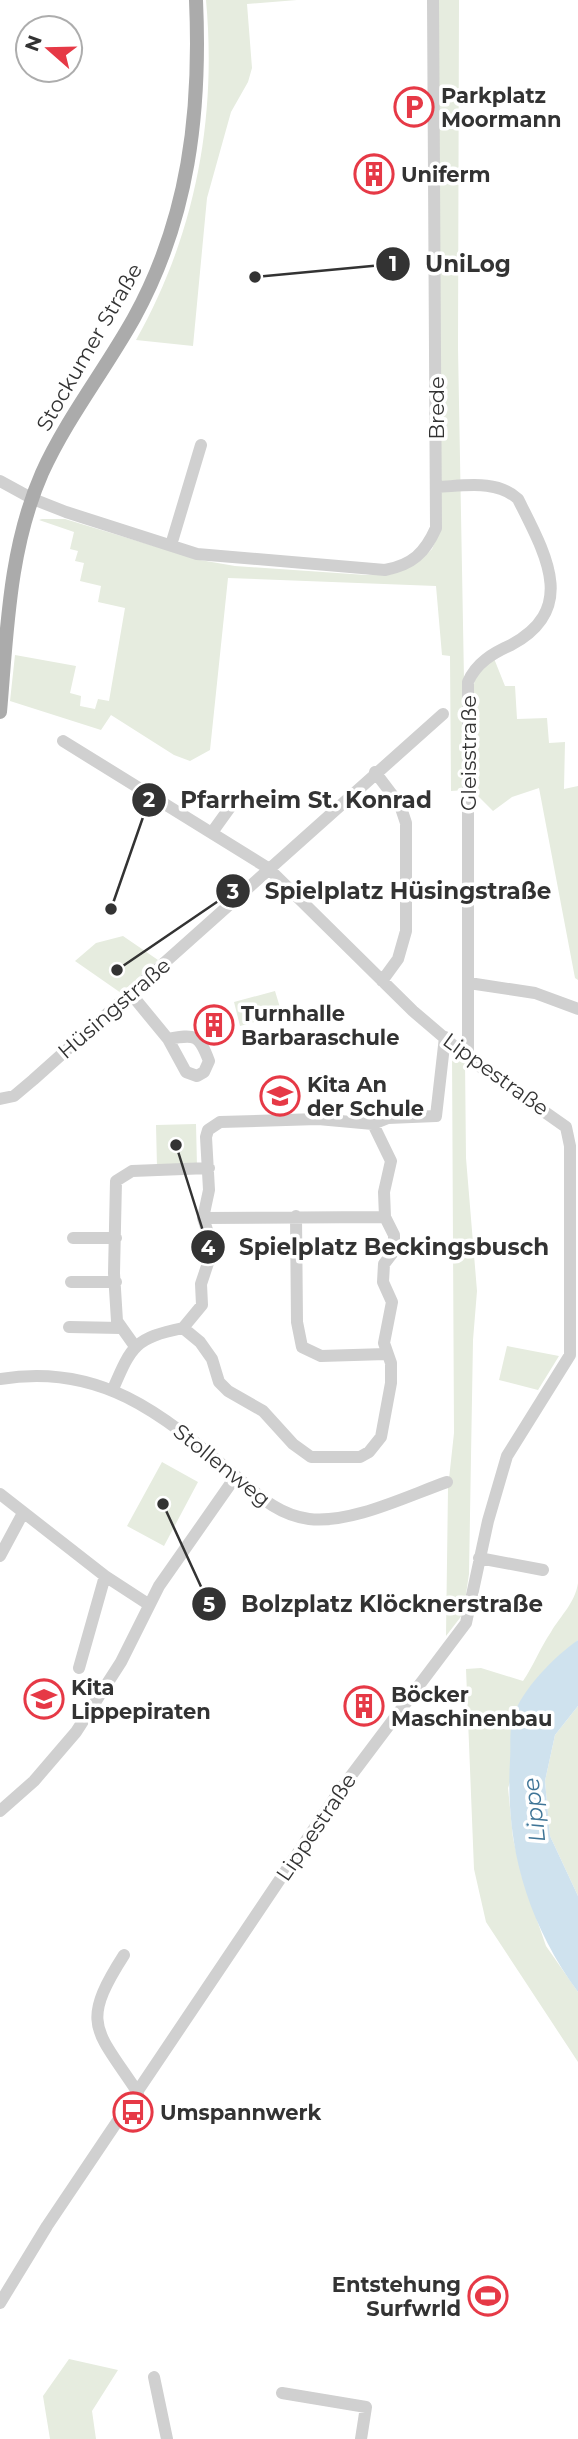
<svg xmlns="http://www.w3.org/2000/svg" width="578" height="2439" font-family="Montserrat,sans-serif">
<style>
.green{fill:#e6ecdf}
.water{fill:#cfe2ee}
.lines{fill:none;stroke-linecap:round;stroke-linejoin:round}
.minor{stroke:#d0d0d0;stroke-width:12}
.major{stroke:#ababab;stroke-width:14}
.labels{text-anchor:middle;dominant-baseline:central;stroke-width:7;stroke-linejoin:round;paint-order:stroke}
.poi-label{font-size:21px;font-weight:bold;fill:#333;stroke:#fff;text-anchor:start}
.street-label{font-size:21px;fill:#333;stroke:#fff}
.water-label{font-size:23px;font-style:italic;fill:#3f7597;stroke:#fff}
.leader{fill:none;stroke:#333;stroke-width:2.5}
.callout-dot{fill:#333;stroke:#fff;stroke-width:2.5}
.mark-label{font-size:21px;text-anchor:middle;font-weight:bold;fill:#fff}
.callout-label{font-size:23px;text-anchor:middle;font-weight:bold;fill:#333;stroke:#fff;stroke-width:7;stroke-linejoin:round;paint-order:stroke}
</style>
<rect width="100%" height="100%" fill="#fff"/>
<path class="green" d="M206,0H297L247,4L252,68L248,82L231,112L207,198L193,346L136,340C195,235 217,120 206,0Z
M437,0H459L458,348L466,790L451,791L450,656L442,655L436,586L228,578L210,750L190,761L174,755L111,715L101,730L10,701L15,655L76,666L70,693L81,696L80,706L95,709L98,699L109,701L125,608L98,602L101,586L80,581L84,563L75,561L78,551L70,549L74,532L39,520L42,519H65L200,560L235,566L366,575L385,574L414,565L432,549L440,530Z
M493,656L505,686H515L517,719L547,718L549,743L565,742L564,789L578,786V980L575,978L539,788L512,797L493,811L472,790L473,688L476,676Z
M123,936L158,960L121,993L75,961L96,943Z
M275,991L282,1014L240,1026L234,1002Z
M253,1030L284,1031V1047H252Z
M452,1053L465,1061L466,1158L477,1291L473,1340L469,1574L463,1614L446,1636L448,1488L454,1433Z
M196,1124L197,1166L157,1167L156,1125Z
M507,1346L559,1356L538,1390L499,1380Z
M162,1462L198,1482L164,1546L127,1526Z
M578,1583V1640L547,1669L508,1788L513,1838L522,1877L546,1946L578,1992V2062L486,1922L474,1869L466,1669L481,1668L523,1681C534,1665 540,1648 551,1632C561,1615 575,1603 578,1583Z
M578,1706V1896L550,1836L545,1781L555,1735Z
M69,2359L118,2370L92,2411L96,2439H50L43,2396Z"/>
<path class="water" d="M578,1640V1706L555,1735L545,1781L550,1836L578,1896V1992C527,1922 505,1846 510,1760C511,1747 509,1730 513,1717C522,1689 555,1656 578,1640Z"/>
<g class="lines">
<path class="minor" d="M0,481L33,499L66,512L197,554L385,570C412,565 425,553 436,528L433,0
M437,487C463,486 497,479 518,499C546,555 578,609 511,645C493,653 476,663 468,682V1058
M171,545L201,445
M375,772L400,805L406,823V931L398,959L382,981
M213,831L236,799
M469,893H528
M469,983L535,993L578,1009
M131,994L168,1039L186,1072L197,1076L204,1072L209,1061C199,1034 195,1034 168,1039
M0,1099L14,1096L33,1080L443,714
M373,1124L318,1119L220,1122L208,1130L206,1137L209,1190L203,1218L210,1239V1257L201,1284L202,1305L183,1328L200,1342L212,1359L219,1382L228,1391L263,1411L293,1444L311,1457H360L369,1452L381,1437L391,1383V1363L384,1343L392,1302L383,1282L384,1264L394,1251V1235L385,1217L384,1192L391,1161L373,1124L388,1118L436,1116L445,1037
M296,1216L297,1322L302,1347L321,1356L386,1354
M203,1218L385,1217
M73,1238H116
M71,1282H116
M69,1327L121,1328
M134,1345L117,1321L114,1273L116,1181L132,1171L209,1168
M0,1379C102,1362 163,1415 237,1477C259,1496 278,1515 309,1519C351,1524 407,1496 447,1482
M113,1389C132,1345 135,1338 183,1328
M0,1494L105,1576L148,1604
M0,1556L23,1513
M479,1558L543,1570
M79,1668L105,1576
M0,1811L34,1781L76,1732L121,1662L159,1586L236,1476
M124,1955C79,2025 96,2029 138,2093
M0,2303L47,2226L338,1793L466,1623L488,1521L507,1456L570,1355V1146L566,1127L468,1058L413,1011L268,868L63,741
M154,2377L167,2439
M282,2393L366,2407L361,2439"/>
<path class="major" d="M0,712C7,631 9,548 42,473C67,418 105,370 134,318C189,218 201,112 196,0"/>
</g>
<defs>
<g id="parking-ring" transform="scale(2.0125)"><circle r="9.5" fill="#fff" stroke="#e63946" stroke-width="1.5"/><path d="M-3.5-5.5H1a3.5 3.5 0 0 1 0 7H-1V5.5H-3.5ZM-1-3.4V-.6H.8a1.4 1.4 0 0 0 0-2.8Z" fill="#e63946"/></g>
<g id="building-ring" transform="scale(2.0125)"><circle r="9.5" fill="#fff" stroke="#e63946" stroke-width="1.5"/><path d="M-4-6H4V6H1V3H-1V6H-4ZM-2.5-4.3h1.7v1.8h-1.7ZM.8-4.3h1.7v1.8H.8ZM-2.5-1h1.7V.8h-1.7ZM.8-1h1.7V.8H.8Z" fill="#e63946"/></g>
<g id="school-ring" transform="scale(2.0125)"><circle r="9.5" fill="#fff" stroke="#e63946" stroke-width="1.5"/><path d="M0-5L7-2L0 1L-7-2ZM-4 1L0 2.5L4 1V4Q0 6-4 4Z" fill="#e63946"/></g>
<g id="bus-ring" transform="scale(2.0125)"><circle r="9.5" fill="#fff" stroke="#e63946" stroke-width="1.5"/><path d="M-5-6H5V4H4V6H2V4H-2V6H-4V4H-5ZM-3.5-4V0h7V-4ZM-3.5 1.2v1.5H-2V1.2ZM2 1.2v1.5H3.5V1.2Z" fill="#e63946"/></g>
<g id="stadium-ring" transform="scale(2.0125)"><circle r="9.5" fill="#fff" stroke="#e63946" stroke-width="1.5"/><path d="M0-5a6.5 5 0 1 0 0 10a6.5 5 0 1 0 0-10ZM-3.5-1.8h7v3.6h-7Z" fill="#e63946"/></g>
</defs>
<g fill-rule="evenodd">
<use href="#parking-ring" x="414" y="107"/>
<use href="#building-ring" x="374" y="174"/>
<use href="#building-ring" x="214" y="1025"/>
<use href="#school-ring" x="280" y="1096"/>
<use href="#school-ring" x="44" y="1699"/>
<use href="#building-ring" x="364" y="1706"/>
<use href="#bus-ring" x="133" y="2112"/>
<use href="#stadium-ring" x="488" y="2296"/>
</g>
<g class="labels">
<g class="poi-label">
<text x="441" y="95">Parkplatz<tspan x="441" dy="24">Moormann</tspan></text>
<text x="401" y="174">Uniferm</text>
<text x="241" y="1013">Turnhalle<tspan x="241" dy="24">Barbaraschule</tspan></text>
<text x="307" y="1084">Kita An<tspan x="307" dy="24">der Schule</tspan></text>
<text x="71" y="1687">Kita<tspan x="71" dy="24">Lippepiraten</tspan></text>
<text x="391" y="1694">Böcker<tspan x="391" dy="24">Maschinenbau</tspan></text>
<text x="160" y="2112">Umspannwerk</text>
<text x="461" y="2284" text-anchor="end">Entstehung<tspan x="461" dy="24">Surfwrld</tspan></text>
</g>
<g class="street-label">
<text transform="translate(89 347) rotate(-60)">Stockumer Straße</text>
<text transform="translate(436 408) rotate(-90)">Brede</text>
<text transform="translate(468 753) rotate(-90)">Gleisstraße</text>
<text transform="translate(114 1008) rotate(-41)">Hüsingstraße</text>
<text transform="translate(496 1074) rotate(36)">Lippestraße</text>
<text transform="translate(222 1465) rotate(39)">Stollenweg</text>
<text transform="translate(316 1827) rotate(-56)">Lippestraße</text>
</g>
<g class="water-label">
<text transform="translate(534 1810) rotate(-96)">Lippe</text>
</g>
</g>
<path class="leader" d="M255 277L393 264M111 909L149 800M117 970L233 891M176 1145L208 1247M163 1504L209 1604"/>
<g class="callout-dot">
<circle cx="255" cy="277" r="7"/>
<circle cx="111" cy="909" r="7"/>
<circle cx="117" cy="970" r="7"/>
<circle cx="176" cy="1145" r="7"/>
<circle cx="163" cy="1504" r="7"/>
<circle cx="393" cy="264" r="18"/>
<circle cx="149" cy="800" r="18"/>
<circle cx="233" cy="891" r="18"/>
<circle cx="208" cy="1247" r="18"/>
<circle cx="209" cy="1604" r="18"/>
</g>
<g class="mark-label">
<text x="393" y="271">1</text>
<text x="149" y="807">2</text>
<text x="233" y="899">3</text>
<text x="208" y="1255">4</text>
<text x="209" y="1612">5</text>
</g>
<g class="callout-label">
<text x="468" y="272">UniLog</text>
<text x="306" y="808">Pfarrheim St. Konrad</text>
<text x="408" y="899">Spielplatz Hüsingstraße</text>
<text x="394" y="1255">Spielplatz Beckingsbusch</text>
<text x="392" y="1612">Bolzplatz Klöcknerstraße</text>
</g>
<g transform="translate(49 49) rotate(290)"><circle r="33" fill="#ffffff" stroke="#adadad" stroke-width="2"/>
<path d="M0-5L12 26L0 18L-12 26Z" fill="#e63946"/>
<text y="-10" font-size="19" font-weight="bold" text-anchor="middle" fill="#333333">N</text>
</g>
</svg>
